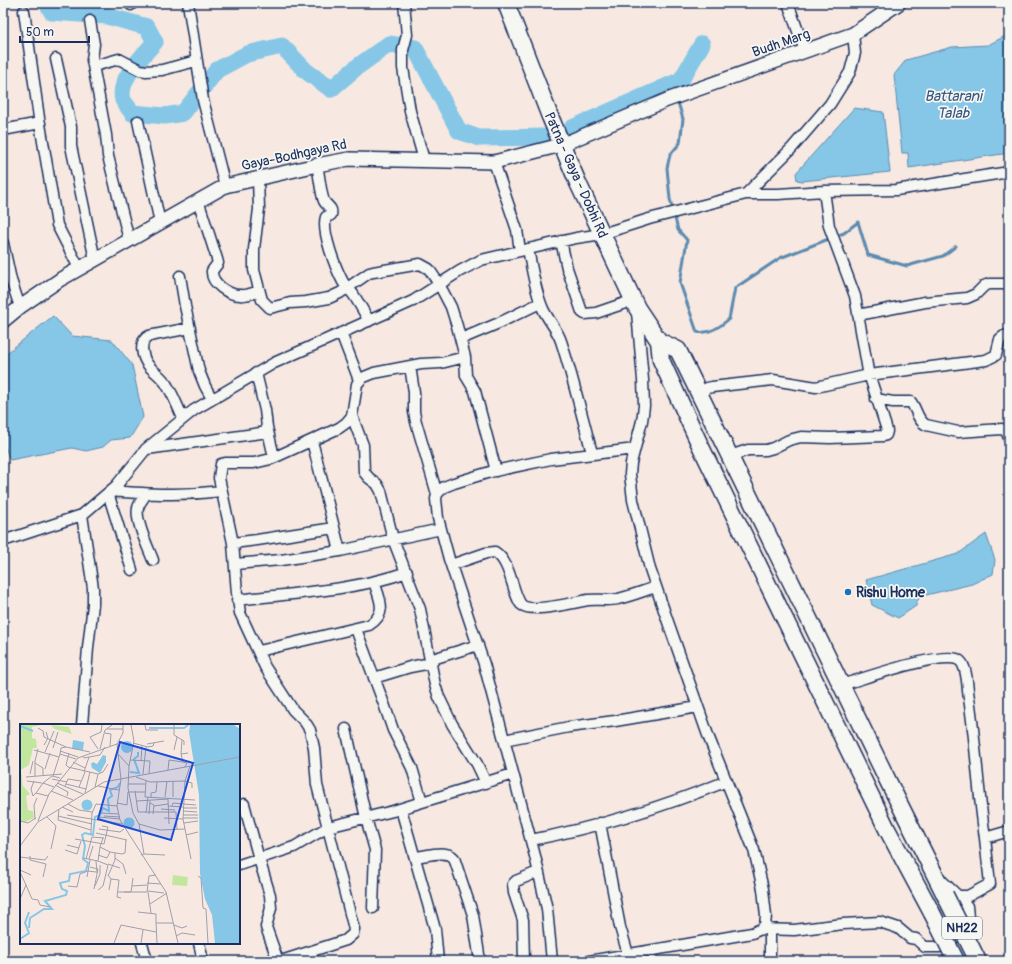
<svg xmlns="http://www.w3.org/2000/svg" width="1012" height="964" font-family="Pangolin,sans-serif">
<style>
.water{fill:#86c7e7;stroke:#5b8ab0}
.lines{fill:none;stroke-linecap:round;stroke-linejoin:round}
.stream{stroke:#5b8ab0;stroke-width:3}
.river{stroke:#86c7e7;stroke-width:17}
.minor-casing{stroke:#1b2f5e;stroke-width:13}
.tertiary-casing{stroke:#1b2f5e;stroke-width:16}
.primary-casing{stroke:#1b2f5e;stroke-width:19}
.minor{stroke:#f6f6f2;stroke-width:10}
.tertiary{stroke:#f6f6f2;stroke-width:13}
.primary{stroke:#f6f6f2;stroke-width:16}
.primary-bridge-casing{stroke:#1b2f5e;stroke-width:19;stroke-linecap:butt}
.primary-bridge{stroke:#f6f6f2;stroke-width:16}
.poi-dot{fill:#1f6fb2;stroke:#f6f6f2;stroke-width:1.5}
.labels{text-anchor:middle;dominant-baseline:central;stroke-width:3.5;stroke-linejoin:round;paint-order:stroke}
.shield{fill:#f6f6f2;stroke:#5d6b8a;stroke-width:1}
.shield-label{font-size:13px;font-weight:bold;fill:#1b2f5e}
.street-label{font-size:14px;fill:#1b2f5e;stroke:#f6f6f2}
.poi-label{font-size:14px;font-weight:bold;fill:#1b2f5e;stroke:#f6f6f2;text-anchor:start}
.water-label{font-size:15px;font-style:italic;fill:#365580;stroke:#f6f6f2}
.inset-river{fill:none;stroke:#86c7e7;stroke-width:2}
.inset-road{fill:none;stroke:#9f9fad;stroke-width:1}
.view{fill:#1d4ed8;fill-opacity:0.15;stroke:#1d4ed8;stroke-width:2}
.inset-edge{fill:none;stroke:#1b2f5e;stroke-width:2}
</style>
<rect width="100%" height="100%" fill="#f7e9e1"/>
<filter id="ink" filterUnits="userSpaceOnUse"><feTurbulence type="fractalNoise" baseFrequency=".025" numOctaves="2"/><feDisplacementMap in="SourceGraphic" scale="8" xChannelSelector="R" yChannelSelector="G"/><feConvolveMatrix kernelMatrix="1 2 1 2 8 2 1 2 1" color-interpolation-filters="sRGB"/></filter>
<g filter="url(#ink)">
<path class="water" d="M1009,34V153L909,168L908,153H902L894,75L906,60L952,47L988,45Z
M854,108L883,112L890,172L802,181L797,180L796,173Z
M53,316L72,336L112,340L132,365L143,417L130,438L111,440L103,447L86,451L72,448L10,460L3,442V356Z
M986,534L995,560L993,574L972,584L922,596L917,601L916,606L898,618L872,605L866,580L958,554Z"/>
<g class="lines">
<path class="stream" d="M672,84L675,94
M677,99L683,119L680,143L670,155L667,168L670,199L678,230L687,240L680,283L697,332C709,335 720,327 729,319L735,288L780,258L844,233L858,222L868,255L907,266L943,256L956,246"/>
<path class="river" d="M47,3L52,12L107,16L147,27L155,42C143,56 117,80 123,100C125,104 130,109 132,113L165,116L183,113L217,70L247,54L282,46L306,71L331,89L357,67L389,44L415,48L459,131L479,138L547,137
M572,128L681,80L702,44"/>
<g class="minor-casing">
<path id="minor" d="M131,3V5
M188,3L203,100L225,186
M404,3L407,35L403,50V68L410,111L424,160
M788,3L805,51
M24,11L39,118L57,225L79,268
M90,21L94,44L92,60L106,135L108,156L129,240
M853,34L855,53L850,72L830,104L792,148L746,194H778L824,191L896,190L1009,172
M56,59L71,127V146L95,260
M94,66L119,59L140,70L146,71L162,70L196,61
M138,121L160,223
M3,130L40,123
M494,162L517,230L520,251
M317,165C319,173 321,195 324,201C327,207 333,207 331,215L326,217C321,231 336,269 343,282C346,287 350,290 353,294C359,303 364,312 369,321
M258,178L259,209L254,249V270L262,300L270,308L290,303L306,302L329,298L340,293L369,273L373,272L420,264L429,269L439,284L451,307L457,326L465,357L466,376L475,391L496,471
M198,200L217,259L218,263L212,271C211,284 229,295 240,295C246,296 253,293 259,291
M561,241L567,268L579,303L582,312L585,314L596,313L634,300
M3,243L11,280L20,307
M528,249C532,269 535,291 543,309C548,320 557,329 561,341C573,378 582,416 592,453
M180,276L185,306L199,371L205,386L212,399
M858,315L925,302L967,298L976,294L984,286L989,284H1009
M341,333L359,380
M461,339L499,323L540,303
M410,366L414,392V412L416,422L437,494
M256,373L265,410L267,427L274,457
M700,394L707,388L712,387L773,380L816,387L869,375L986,360L996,355L1000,339L1004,336L1009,335
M876,399L893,402H911C917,410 917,420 926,425L958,432L1002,429L1006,431L1009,438
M352,416L363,445L364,472L369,478L377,484L381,491L393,539L420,609L435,685L439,697L452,724L477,764L486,783
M183,418C178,408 174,396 168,387C164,378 155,373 149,366C142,358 138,341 149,336L190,328
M312,441L340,551
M147,449L268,432
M730,456L748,450H766L773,448L789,440L801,437L830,438L883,436L886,435L887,431L886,427L868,371L855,296L829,226L824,191
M110,491C150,494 182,496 222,491
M108,493L132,570
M146,494C143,499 139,503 138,508C135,521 148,547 153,560
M3,541L82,515
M233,543L257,540L334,528
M235,564L281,560L340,551L441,529
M451,565L486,553L495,552C511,563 511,588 520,603C527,615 575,602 588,600C598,599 608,601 618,599C631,596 643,591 656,587
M237,600C294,593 353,591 407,572
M356,629L384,704L393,730L412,768L422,802
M259,651L369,625C388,613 380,600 374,582
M374,678L410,667L431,663L436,658L478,645
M841,685C866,678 935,653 957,659C959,660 962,662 963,665C968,674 967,688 969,698C976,744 978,791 985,838
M82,725L88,648L93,604V588L82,515L116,486L146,449L194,410L274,363L413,301L460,271L481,260L576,238L602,234L649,219L746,194
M346,729L366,818L375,850L373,908
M504,740L569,727L615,721L698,707
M244,804L259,859L270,895L271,908L266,927L278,961
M401,809L435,929L438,961
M600,823L620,927L628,954
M531,840C598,827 663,807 727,781
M415,857C426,856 446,849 454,858L473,915L480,961
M239,865L294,847L328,827L393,811L513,774
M942,881L958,896H968L990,884L985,838L1009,831
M761,929L794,930L843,924L880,922L898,928L910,938L916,939L925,947H940L969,928L967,906L958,896
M142,943L147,961
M199,943L203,961
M281,961L346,940L353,934L354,929L317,785L314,748L310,730L305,722L293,710L265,667L240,613L237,593L233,543L219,478L221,464L225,463H254L271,459L339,428L346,423L352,416L357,384L362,378L374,373L421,364L441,363L465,357
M524,961L523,920L514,893L513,884L516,881L538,872
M552,961L547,909L535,856L484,664L449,559L438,518L436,499L437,494L444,487L454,483L490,472L551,459L635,449
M589,961L752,933L761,929L765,925L766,916L763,889L754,850L709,738L668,622L650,569L633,500L630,474L631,463L642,421L644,406L643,380L637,312
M770,961V929"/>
</g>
<g class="tertiary-casing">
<path id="tertiary" d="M3,321L20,307L61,279L225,186L317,165L349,159L494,162L561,145L667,100L853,34L899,3"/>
</g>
<g class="primary-casing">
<path id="primary" d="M506,3L549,114L578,183L637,308L659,341L661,360L700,445L887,829L932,913
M659,341L678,350L888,781L945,895"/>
</g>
<use href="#minor" class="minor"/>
<use href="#tertiary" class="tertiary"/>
<use href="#primary" class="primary"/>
<g class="primary-bridge-casing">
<path id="primary-bridge" d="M945,895L978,961
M932,913L956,961"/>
</g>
<use href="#primary-bridge" class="primary-bridge"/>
</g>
</g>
<circle class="poi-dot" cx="848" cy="592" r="4"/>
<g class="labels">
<rect class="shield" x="942" y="917" width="40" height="22" rx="3"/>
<g class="shield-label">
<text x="962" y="928">NH22</text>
</g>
<g class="street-label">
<text transform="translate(781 43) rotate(-19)">Budh Marg</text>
<text transform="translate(294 155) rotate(-12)">Gaya-Bodhgaya Rd</text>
<text transform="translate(576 175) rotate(66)">Patna - Gaya - Dobhi Rd</text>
</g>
<g class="poi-label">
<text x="856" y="592">Rishu Home</text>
</g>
<g class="water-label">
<text x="953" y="96">Battarani<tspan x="953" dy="17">Talab</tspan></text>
</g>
</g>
<g transform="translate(20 724)">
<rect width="220" height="220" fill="#f7e9e1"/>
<path d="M0,1H21L12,3V14L16,15L17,24H13L9,41L1,46L3,62L10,70L6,72L8,86L13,87L14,94L5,98L0,97ZM31,1L49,3L52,10L35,5ZM153,151L168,153L167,162L152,161Z" fill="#c3e69f"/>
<path d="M170,1H214L220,5V219H195L192,191L185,175L180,150L179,71L169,8ZM53,16L64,18L63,26L52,25ZM101 23a6 6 0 1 1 12 0a6 6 0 1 1-12 0ZM83,31L86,32V38L80,49L72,44L71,40L73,38L77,40ZM61.5 81a5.5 5.5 0 1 1 11 0a5.5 5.5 0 1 1-11 0ZM103.5 99a5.5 5.5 0 1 1 11 0a5.5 5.5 0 1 1-11 0Z" fill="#86c7e7"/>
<path class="inset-river" d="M0,2L13,7M129,4H164L168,1M110,48L119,49L114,35L118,32V28M9,204L10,194L24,185H32L25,177L46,171L47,167L42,165L40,159L49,157L50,150L66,147L68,139L63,135L65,122L62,111L65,109L73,111L75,93L80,91L83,84L89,87L88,75L92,72L90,66L98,63L100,59M0,215L9,209L5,199L9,188"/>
<path class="inset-road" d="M103,1V9L97,20L101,55L97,82L100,96L146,168L158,219M125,1L126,6H138M154,1V11L164,17V21M18,4L23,7L24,13L46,23L41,24L40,30M87,5H103M85,9L91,10L90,22M113,19L128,23L133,22L134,19M127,20L144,17M24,21L28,14L26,8M46,23L70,28M33,24L38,8M78,25L70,13L81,8L82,1M80,25L85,6L92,1M14,26L39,33M154,26L157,13M40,27L58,33M25,28L34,7M49,29L46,41L48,43L78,50M161,30L162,16M99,31L109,42L114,17L111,1M62,32L64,34L80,31L85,23M110,36L130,37L129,49M121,37L122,21M53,38L65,44M15,39L23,44V51M109,42L108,64L113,89L119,100L140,106L165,105M165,43L167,39L163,38L161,30L168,29M25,45L30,29M148,46L149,36L163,38M64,48L69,33M10,50L13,37M123,50L126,23M15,52V37L18,25M33,52L40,30L56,35M6,53L42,50M116,53L130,58L165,57L163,95L171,135M32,55L47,58M7,57L22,59M126,57L125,73L175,76M153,57V73M165,57L170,42M165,57L172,59V64M37,59L63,70M46,60L66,65M108,60H125M35,61L48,68L47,72M45,62L48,55L61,57M78,62L99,66M34,63L23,59L32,52L40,54M59,63L65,48M75,63L78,50L83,48L88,40M31,67L53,76M115,67L118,88H156L157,105M16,69L23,59M65,69L70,48M13,72L16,69L28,72M13,72L11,65L14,57M131,73V69L136,68L137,58M145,73L147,57M148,75L149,100M117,77L148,75M97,79L107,81L108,68H125M130,79L134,81L133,90M48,80L59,86L72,88M163,80L176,81M134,82L148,80M148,82L163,83M152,82L153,79L163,80M42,83L53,88M163,84H177M39,85L38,96L71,106V110M141,85L155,86M163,87L177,88M81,89L99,90M126,89L128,73M129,90L130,77M47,91L102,100M163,91H178M38,92L72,100M84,92L100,93M27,93L36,102L31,125M79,93L100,95M144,94L163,95M163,94H178M15,95L14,81L17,74M0,97L8,99L16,94M18,97L29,70L58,34L97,20M164,99L178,97M119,100L124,130L121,131M82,102L88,103L84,120M79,105L100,108L104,105M71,106L72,89L76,80L97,82M76,109L107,116M166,111L178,108M83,114L80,123L90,128L102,130L105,129L106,116M55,115L84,120M47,121L59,124M0,122L18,98L84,58L220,33M45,126L57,130L61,117M124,130L145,131M78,131L87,134L90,128M10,132V136L26,140L23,153M0,133L25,136L28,132M63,134L78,137L80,123M95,134L103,140L106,150M66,135L72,113L84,114M69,135L73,122M76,137L77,149M78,137L88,141L83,162L78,166M88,140L100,144M70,143L78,145L74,165M0,146L11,151M0,148L6,161L0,175M88,151L91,155L89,166M88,152L95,136V129M178,152L181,154L183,184L186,185L188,219M67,153L70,136M91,155L99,156L97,173L101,174M127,159L141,160M6,161L12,175L18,176L20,181L30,183M48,162L57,163L60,150L68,147L76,148M75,162L80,150V141M112,162L127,161M128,167L144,169M98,168H111L113,154M104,168H127L129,152L136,151M128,168L131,189M130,180L147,169M118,188L136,190V199H153M136,199L137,219M154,201L162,204L167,202M156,212L162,209L175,211M94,219L101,201L136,208M121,219L123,206"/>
<path class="view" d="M100,18L173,39L151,116L78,95Z"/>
<rect width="220" height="220" class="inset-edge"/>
</g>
<rect width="1012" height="964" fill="none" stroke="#f6f6f2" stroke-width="16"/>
<rect x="8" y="8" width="996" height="948" fill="none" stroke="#1b2f5e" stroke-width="1.5" filter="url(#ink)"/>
<path d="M20 36v6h69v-6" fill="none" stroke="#1b2f5e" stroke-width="2"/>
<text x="26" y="36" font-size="12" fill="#1b2f5e" stroke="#f6f6f2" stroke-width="3" paint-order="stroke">50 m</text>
</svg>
